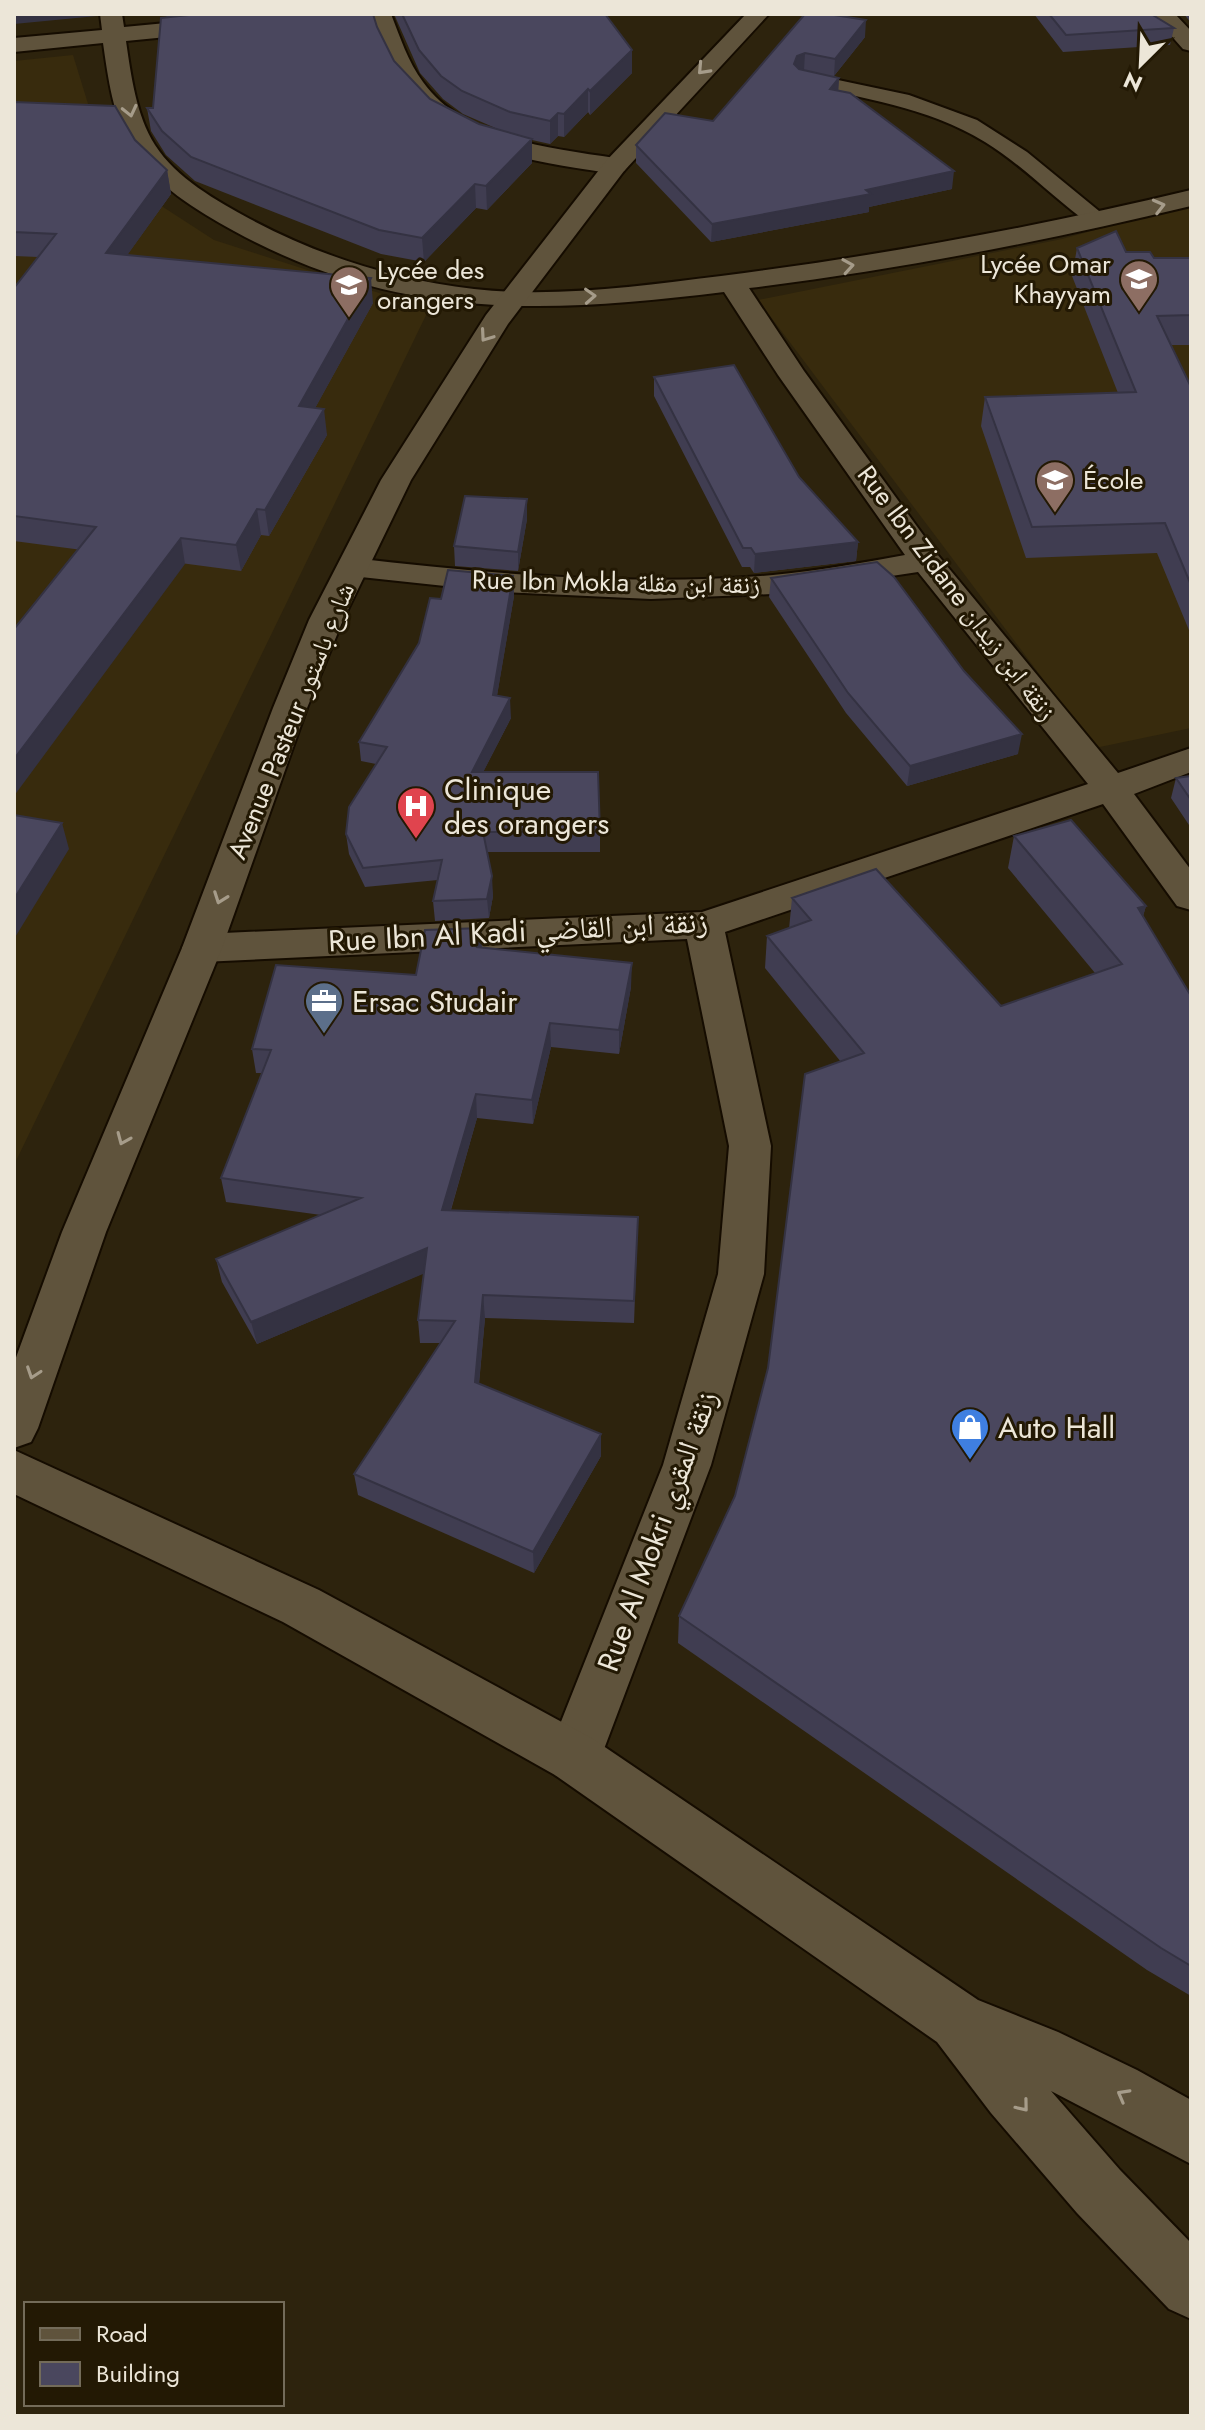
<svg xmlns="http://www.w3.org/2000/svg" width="1205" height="2430" font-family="Jost,'Noto Naskh Arabic',sans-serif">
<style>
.built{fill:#382b0d}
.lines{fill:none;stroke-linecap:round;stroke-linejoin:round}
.service-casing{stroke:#150c00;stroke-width:4}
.minor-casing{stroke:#150c00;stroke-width:4}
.tertiary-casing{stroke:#150c00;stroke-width:4}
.service{fill:#5f533c;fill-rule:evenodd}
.minor{fill:#5f533c;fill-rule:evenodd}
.tertiary{fill:#5f533c;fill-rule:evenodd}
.wall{fill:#403d51}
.shaded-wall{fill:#343242}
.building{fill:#4a475e;stroke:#343242;stroke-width:2}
.oneway{stroke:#a69c8a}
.labels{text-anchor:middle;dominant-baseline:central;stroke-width:6;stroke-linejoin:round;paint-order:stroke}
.far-poi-label{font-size:26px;fill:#ece6d8;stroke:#231904;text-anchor:start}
.far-street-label{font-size:26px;fill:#ece6d8;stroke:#231904}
.poi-label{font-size:30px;fill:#ece6d8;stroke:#231904;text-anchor:start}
.street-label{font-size:30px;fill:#ece6d8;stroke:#231904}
</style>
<rect width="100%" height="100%" fill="#2d230d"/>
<path class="built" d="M73,55L109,172L214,240L429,309L14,1165V61Z
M1191,204V728L1095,748L758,300L1062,239Z"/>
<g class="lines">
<g class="service-casing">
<path id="service" d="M805,73L909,95L977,120L1027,152L1110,220L1107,225H1091C1054,199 1023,165 985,142C926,106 862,99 798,83L795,79L798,75Z"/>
</g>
<g class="minor-casing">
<path id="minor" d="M100,14H122L124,27L260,14H340L329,21L126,41C131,75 136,115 155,145C176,178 217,201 250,219C319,256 395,280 474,289C556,298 639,286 721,276C879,256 1036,227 1191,190V206C1045,241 898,270 749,288L804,371L937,554L1118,773L1191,748V772L1134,794L1191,870V910L1177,906L1103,804L725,932L771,1146L764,1274L711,1465L601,1757L593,1775L574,1783L555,1775L547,1757L663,1465L718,1274L729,1146L687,939L202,962L188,958L182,948L188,938L202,934L702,912L1088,784L918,572L772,594L651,599L501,592L342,575L337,568L342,561L353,558C492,574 633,587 773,575C817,571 861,563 905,555L778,375L724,292C544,314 399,321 234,231C196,210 156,186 132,148C113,117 108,78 103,43L14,52V38L102,30Z
M369,14H391C400,37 408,62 423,82C465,140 550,148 615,158L624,161L628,166L624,171L615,174C549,163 461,155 414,102C391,77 380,45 369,14Z
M1152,14H1175L1191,31V51L1183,49Z"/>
</g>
<g class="tertiary-casing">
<path id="tertiary" d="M746,14H769L624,171L508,324L411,480L343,620L307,708L222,948L106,1232L38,1428L31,1442L14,1448V1363L62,1232L182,948L273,708L309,620L381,480L486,315L606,161Z
M14,1450L319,1590L593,1739L978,2000L1058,2032L1137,2070L1191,2100V2164L1051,2091L1120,2170L1191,2243V2319L1169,2309L1077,2213L991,2113L937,2042L555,1775L283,1622L14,1494Z"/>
</g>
<use href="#service" class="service"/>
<use href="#minor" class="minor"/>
<use href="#tertiary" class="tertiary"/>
</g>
<path class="wall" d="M394,14H605L632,73L590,115L588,112L564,137L558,136L550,144L532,140V163L487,210L476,208L424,262L381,254L195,181L166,155L151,131L147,108H153L166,17L377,27L394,61L430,99L479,124L500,130L463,114L443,99L420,73Z
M805,14L865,37L834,76L839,78L838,91L952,189L869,207V212L711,242L636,163V145L713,121Z
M1034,14H1151L1174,28L1170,45L1063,52Z
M1184,14H1191V23Z
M14,102L135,140L167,170L171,194L127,255L373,303L315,408L327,435L269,536L261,535L241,571L14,541V288L38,257L14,256Z
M1077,248L1126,252L1154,258H1191V345H1171L1191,387V635L1157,553L1026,558L981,426L985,397L1118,393L1072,276Z
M654,377L799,477L858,542L856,561L754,573L750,567H742L654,396Z
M527,499V519L518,571L455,566L454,546Z
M513,576L514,596L497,695L511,718L483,772L600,832V852H487L493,896L489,918L435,921L433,901L438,880L365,887L349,854L346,834L376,764L361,761L359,742L419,643L441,599Z
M771,578L1018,754L907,786L846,713L769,597Z
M1191,776V828L1171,798L1176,778Z
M1014,836L1146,906L1143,916L1191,996V1996L1147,1970L678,1643L679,1616L735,1496L768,1368L841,1062L765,968L767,936L789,929L792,898L1001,1006L1095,973L1008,868Z
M481,928L482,948L631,987L619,1054L551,1047L533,1124L477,1118L451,1210L638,1217L634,1323L485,1318L479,1384L601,1456L534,1573L358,1495L354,1474L440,1343H420L418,1320L424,1273L257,1344L222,1282L216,1259L321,1215L226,1202L221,1178L262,1073H256L252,1049L416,975Z"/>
<path class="shaded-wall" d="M14,14H98L97,16L14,24Z
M166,14H229L167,20Z
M866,20L865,37L834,76L835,59Z
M632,50V73L590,115V91Z
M805,53L804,70L796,73L794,64L797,56Z
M839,78L838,95L830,89Z
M588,89V112L564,137V114Z
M558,113V136L550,144V121Z
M532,139V163L487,210L486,186Z
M167,170L171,194L111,278L106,253Z
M954,171L952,189L869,207V212L711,242L712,224Z
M475,184L476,208L424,262L422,238Z
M371,278L373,303L302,432L299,406Z
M324,409L327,435L269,536L265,510Z
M527,499V519L518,571V552Z
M257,509L261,535L241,571L236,545Z
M181,538L185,564L14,796V759Z
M858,542L856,561L754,573L755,554Z
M513,576L514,596L494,714L493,695Z
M510,698L511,718L473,792L472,772Z
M1022,734L1018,754L907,786L910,766Z
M62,823L69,849L14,939V899Z
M492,876L493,896L489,918L487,899Z
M1146,906L1137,937L1138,908Z
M481,928L482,952L477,947Z
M632,963L631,987L619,1054V1030Z
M550,1023L551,1047L533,1124L532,1100Z
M476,1094L477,1118L444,1233L442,1210Z
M427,1248L430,1271L257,1344L251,1322Z
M483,1295L485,1318L477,1404L475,1382Z
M601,1434V1456L534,1573L533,1552Z"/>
<path class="building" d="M198,14H373L377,27L394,61L430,99L479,124L532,139L486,186L475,184L422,238L379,230L191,157L162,131L147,108H153L161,18Z
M402,14H605L632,50L590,91L588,89L564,114L558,113L550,121L510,112L462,91L441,76L419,50Z
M805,14H828L866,20L835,59L805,53L797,56L794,64L799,69L839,78L830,89L850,93L954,171L866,190L871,194L712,224L636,145L665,113L713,121Z
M1049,14H1151L1174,28L1066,35Z
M14,102L115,106L135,140L167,170L106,253L371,278L299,406L324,409L265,510L257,509L236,545L181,538L14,759V629L96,527L14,516V288L56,234L14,232Z
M1116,231L1126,252H1150L1154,258H1191V315L1157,316L1191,387V585L1165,523L1032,527L985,397L1136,392L1077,248Z
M734,365L799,477L858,542L755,554L751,548H743L654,377Z
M465,496L527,499L518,552L454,546Z
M877,562L894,577L964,671L1022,734L910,766L848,693L771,578Z
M448,570L513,576L493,695L510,698L472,772H598L600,832H483L492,876L487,899L433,901L442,860L363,868L346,834L349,807L387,747L359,742L419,643L430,598L441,599Z
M1191,776V800L1176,778Z
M14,815L62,823L14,899Z
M1071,820L1146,906L1138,908L1191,996V1966L1161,1948L679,1616L735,1496L768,1368L805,1074L864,1053L767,936L811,920L792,898L876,869L1001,1006L1122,964L1014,836Z
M481,928L477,947L632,963L619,1030L550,1023L532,1100L476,1094L442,1210L638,1217L634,1301L483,1295L475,1382L601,1434L533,1552L354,1474L455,1321L418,1320L427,1248L251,1322L216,1259L361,1198L221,1178L271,1050L252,1049L276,965L416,975L425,930Z"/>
<defs><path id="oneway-chevron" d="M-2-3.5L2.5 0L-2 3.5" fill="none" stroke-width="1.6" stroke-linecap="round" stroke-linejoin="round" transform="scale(2)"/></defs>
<g class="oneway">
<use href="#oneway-chevron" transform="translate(703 69) rotate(133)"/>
<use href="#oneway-chevron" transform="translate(130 111) rotate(77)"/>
<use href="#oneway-chevron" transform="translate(1159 206) rotate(-14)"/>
<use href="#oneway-chevron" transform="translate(848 266) rotate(-9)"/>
<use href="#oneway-chevron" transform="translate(590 296) rotate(-3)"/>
<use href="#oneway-chevron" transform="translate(486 336) rotate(125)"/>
<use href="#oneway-chevron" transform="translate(220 898) rotate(110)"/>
<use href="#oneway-chevron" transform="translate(123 1139) rotate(113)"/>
<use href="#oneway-chevron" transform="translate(33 1373) rotate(109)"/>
<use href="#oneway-chevron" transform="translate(1123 2095) rotate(-151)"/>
<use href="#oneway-chevron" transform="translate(1023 2106) rotate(51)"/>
</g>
<defs>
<g id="school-pin" transform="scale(2)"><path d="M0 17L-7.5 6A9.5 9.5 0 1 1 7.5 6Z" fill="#8d6e63" stroke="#231904"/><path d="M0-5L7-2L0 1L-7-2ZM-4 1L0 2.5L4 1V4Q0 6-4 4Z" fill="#fff"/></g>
<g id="hospital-pin" transform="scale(2)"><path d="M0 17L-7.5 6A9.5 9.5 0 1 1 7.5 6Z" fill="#e0444e" stroke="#231904"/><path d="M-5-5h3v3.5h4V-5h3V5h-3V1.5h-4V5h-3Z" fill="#fff"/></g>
<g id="office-pin" transform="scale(2)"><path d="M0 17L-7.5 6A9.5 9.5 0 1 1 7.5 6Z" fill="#5c6f8a" stroke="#231904"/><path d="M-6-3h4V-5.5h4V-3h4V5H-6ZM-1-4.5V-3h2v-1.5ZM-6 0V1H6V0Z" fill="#fff"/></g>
<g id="shop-pin" transform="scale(2)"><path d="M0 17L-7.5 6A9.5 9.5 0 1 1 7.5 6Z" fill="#3f7fe0" stroke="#231904"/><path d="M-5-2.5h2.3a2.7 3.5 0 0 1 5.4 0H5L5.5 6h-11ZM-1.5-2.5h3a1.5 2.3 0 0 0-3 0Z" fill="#fff"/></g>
</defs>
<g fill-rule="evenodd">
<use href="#school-pin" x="1139" y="279"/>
<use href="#school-pin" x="349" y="285"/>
<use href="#school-pin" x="1055" y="480"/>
<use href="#hospital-pin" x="416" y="806"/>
<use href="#office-pin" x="324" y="1001"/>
<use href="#shop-pin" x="970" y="1427"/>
</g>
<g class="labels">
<g class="far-poi-label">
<text x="1111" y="264" text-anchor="end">Lycée Omar<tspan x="1111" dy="30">Khayyam</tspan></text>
<text x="377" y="270">Lycée des<tspan x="377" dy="30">orangers</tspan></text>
<text x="1083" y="480">École</text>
</g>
<g class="far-street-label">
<text transform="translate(616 582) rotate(1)">Rue Ibn Mokla زنقة ابن مقلة</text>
<text transform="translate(957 593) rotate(53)">Rue Ibn Zidane زنقة ابن زيدان</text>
<text transform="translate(291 721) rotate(-68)">Avenue Pasteur شارع باستور</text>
</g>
<g class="poi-label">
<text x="444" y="789">Clinique<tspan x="444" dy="34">des orangers</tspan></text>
<text x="352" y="1001">Ersac Studair</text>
<text x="998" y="1427">Auto Hall</text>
</g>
<g class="street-label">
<text transform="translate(518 931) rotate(-3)">Rue Ibn Al Kadi زنقة ابن القاضي</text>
<text transform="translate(657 1531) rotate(-70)">Rue Al Mokri زنقة المقري</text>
</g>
</g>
<rect width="1205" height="2430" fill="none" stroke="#ece6d8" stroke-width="32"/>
<rect x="24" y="2302" width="260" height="104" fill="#231904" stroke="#736b59" stroke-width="2"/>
<rect x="40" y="2328" width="40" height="12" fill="#5f533c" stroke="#736b59" stroke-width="2"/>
<text x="96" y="2342" font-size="24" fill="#ece6d8">Road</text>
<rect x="40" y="2362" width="40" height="24" fill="#4a475e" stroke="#736b59" stroke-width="2"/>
<text x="96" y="2382" font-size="24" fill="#ece6d8">Building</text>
<g transform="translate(1141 64) rotate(204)" stroke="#231904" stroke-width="6" paint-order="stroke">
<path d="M0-6L14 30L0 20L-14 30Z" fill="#ece6d8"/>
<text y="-12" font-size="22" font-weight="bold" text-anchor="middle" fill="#ece6d8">N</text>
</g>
</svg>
